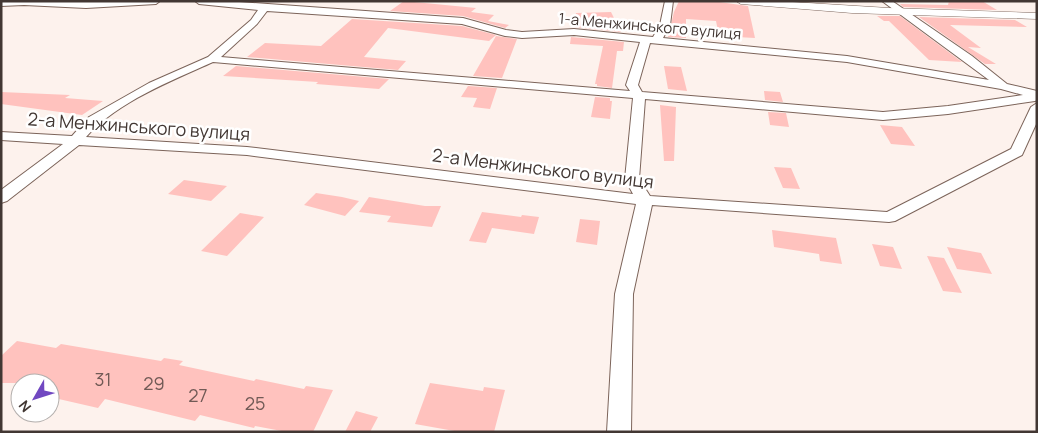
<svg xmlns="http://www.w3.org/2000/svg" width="1038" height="433" font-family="Manrope,sans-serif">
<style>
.building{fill:#ffc2be}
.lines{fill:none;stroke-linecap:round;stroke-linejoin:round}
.minor-casing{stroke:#7c645a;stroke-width:2}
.tertiary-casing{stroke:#7c645a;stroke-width:1}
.minor{fill:#fff;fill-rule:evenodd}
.tertiary{fill:#fff;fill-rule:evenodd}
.labels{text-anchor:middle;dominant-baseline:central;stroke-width:5;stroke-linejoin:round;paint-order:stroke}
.far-street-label{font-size:15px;fill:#423733;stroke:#fff}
.street-label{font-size:18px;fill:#423733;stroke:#fff}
.near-number-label{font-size:18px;fill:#715a56}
</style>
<rect width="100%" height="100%" fill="#fdf2ed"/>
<path class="building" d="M404,1L476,8L471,12L494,15L488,21L509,25L505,28L463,16L390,11Z
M679,1H712L748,6L755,38L719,36L716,21L686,19V38L668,37L674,12Z
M949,1H982L997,10L903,7L900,4L948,5Z
M611,12L615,20L621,21V32L573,27L576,13Z
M877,16H900L962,62L929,60L889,21H884Z
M919,17L1015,20L1027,27L950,25L981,48L968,47L996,64H985Z
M352,19L462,26L496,35L489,41L388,28L364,57L406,61L398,70L247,57L265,43L321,46Z
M496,36L517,39L502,78L473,76Z
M571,37L624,42L623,51H617L612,88L597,86V84H595L603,46L570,44Z
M236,66L389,79L379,89L316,84L318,82L223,76Z
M664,66L681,67L687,91L668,89Z
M468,86L497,88L490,109L473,107L477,98L461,97Z
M764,91L780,92L783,102L765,100Z
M1,92L70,95L65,98L103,101L82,115L1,104Z
M595,97L610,98V101H612L610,119L591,117Z
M660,105L676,107L674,161H664Z
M768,112L786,113L789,127L770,125Z
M880,125L902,127L915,146L891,144Z
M774,167L791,168L800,189L783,188Z
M184,180L227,186L211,201L168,194Z
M316,193L342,197L359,201L345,216L304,205Z
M369,197L425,206H441L432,227L387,222L391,216L359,212Z
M482,212L521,217L522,215L539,217L534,234L492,228L486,243L469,241Z
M240,213L264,217L227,256L201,251Z
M580,219L600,221L597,245L576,242Z
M772,230L836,238L842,264L820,261L819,254L774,247Z
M872,244L893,247L902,269L880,266Z
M947,247L981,253L992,274L957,269Z
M927,256L944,258L962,293L943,291Z
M17,341L56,348L61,344L161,361L164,358L183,361L179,365L254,381L256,379L304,389L306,386L333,390L313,432H287L255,426L254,428L200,415L195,421L105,399L98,408L50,397V383H1V356Z
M430,383L483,391L484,387L505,390L494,432H460L415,424Z
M356,411L378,417L370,432H345Z"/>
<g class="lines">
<g class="minor-casing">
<path id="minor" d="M1,1H160L156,4L86,8L24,5L1,6Z
M195,1H226L463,18L506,30L522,32L574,29L653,37L660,25L665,1H673L670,25L663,38L847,56L989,80L882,1H892L972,56L1007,84L1037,91V100L1035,101L948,114L883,120L645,99L639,179L650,196L887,212L1011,149L1031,107L1037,103V122L1022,155L895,221L889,222L652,205L633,294L631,432H607L615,294L636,204L247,155L79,145L7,201L1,203V190L63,144L1,140V132L72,136L89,117L149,83L208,57L251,20L258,10L199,4ZM267,11L462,24L505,36L522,38L574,35L640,42L626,85L630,91L221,57L257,24ZM650,43L847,62L1001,89L1023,95L948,106L883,112L642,92L638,85ZM213,62L633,98L625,179L633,194L247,147L86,137C117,102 171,81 213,62Z"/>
</g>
<g class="tertiary-casing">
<path id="tertiary" d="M736,1H776L889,8L1037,13V19L852,13L741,4Z"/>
</g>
<use href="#minor" class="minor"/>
<use href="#tertiary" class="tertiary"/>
</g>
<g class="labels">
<g class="far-street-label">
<text transform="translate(650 26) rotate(5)">1-а Менжинського вулиця</text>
</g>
<g class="street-label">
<text transform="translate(139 126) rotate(4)">2-а Менжинського вулиця</text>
<text transform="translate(543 168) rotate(7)">2-а Менжинського вулиця</text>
</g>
<g class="near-number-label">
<text x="103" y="379">31</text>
<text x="154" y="383">29</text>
<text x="198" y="395">27</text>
<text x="255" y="403">25</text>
</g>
</g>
<rect width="1038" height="433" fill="none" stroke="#423733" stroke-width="5"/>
<g transform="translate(35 398) rotate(231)"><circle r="24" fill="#ffffff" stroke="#b3afad"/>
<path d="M0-4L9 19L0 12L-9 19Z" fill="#7148c1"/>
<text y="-8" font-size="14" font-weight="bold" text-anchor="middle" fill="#423733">N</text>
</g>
</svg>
